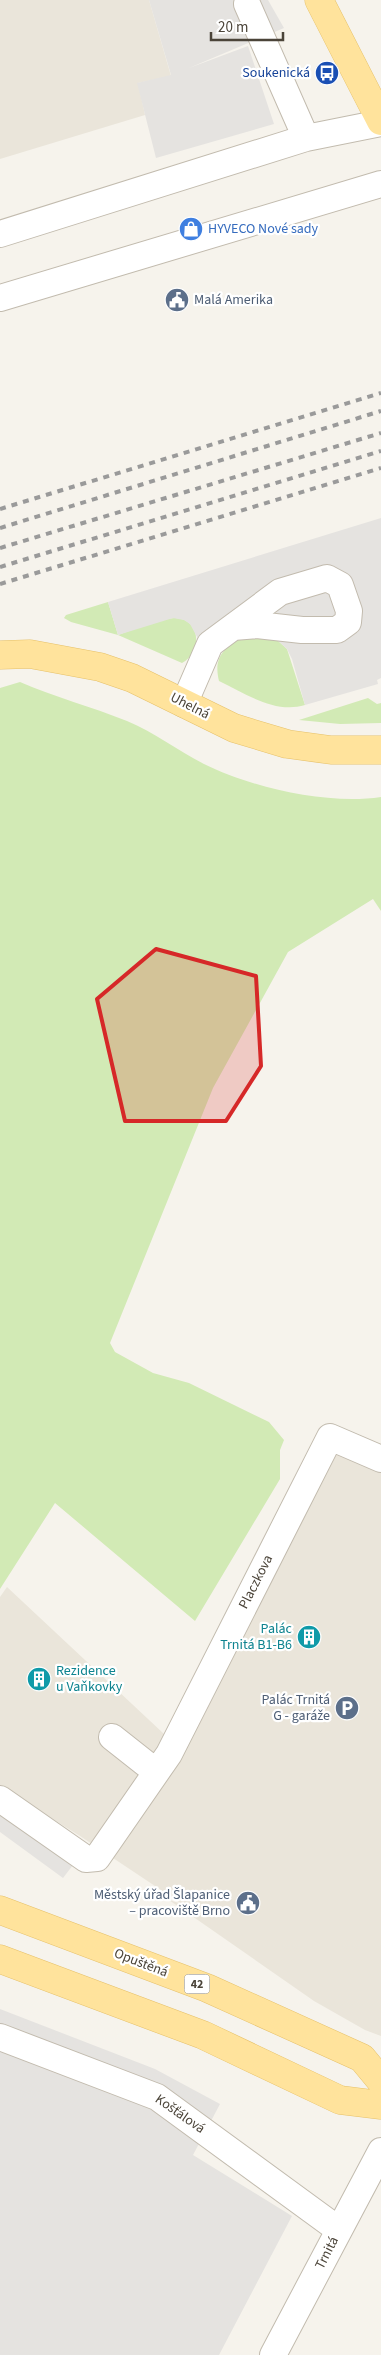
<svg xmlns="http://www.w3.org/2000/svg" width="381" height="2355" font-family="'Source Sans 3',sans-serif">
<style>
.residential{fill:#eae5da}
.green{fill:#d2eab5}
.parking{fill:#e5e3e0}
.lines{fill:none;stroke-linecap:round;stroke-linejoin:round}
.minor-casing{stroke:#c2bbae;stroke-width:28}
.major-casing{stroke:#e6c16a;stroke-width:29}
.minor{stroke:#fff;stroke-width:26}
.major{stroke:#ffe39c;stroke-width:28}
.rail{stroke:#9a9a9a;stroke-width:4;stroke-dasharray:6 6;stroke-linecap:butt}
.marked{fill:#d62828;fill-opacity:0.2;stroke:#d62828;stroke-width:4;stroke-linejoin:round}
.labels{text-anchor:middle;dominant-baseline:central;stroke-width:4.5;stroke-linejoin:round;paint-order:stroke}
.shield{fill:#fff;stroke:#817c74;stroke-width:1}
.shield-label{font-size:12px;font-weight:bold;fill:#4b4439}
.transit-label{font-size:14px;fill:#164399;stroke:#fff;text-anchor:end}
.shop-label{font-size:14px;fill:#366cbe;stroke:#fff;text-anchor:start}
.service-label{font-size:14px;fill:#4e5e75;stroke:#fff;text-anchor:end}
.street-label{font-size:14px;fill:#4b4439;stroke:#fff}
.culture-label{font-size:14px;fill:#0d838f;stroke:#fff;text-anchor:end}
</style>
<rect width="100%" height="100%" fill="#f6f3ec"/>
<path class="residential" d="M0,0H149L171,76L138,83L145,115L0,159Z
M337,1449L381,1467V2036L365,2030L314,2001L169,1900L182,1904L80,1836L0,1786V1597L7,1587L179,1748Z"/>
<path class="green" d="M108,602L118,635C133,630 160,618 175,618C202,619 202,653 182,663L118,635L71,622L64,618L66,615Z
M245,636L276,639L287,649L305,705C275,714 246,694 219,681C213,657 224,647 245,636Z
M20,682C55,697 92,707 127,721C154,732 178,751 204,764C253,788 327,805 381,797V911L373,899L288,952L213,1088L110,1343L115,1352L153,1373L189,1383L269,1422L284,1440L280,1450V1479L195,1621L55,1503L0,1589V688Z
M368,698L377,704L381,703V723L340,724L299,720Z"/>
<path class="parking" d="M149,0H268L284,28L189,68L248,46L274,124L156,158L137,83L171,75Z
M381,518V678L377,680L378,684L305,705L292,659L287,649L276,639L263,635L197,645V637L190,624L184,620L173,618L118,635L108,602Z
M0,1811L73,1865L63,1878L0,1832Z
M0,2009L155,2069L220,2104L193,2155L292,2216L219,2355H0Z"/>
<g class="lines">
<g class="minor-casing">
<path id="minor" d="M247,4L306,138
M0,234L306,138L381,123
M0,298L381,184
M184,704L210,644L280,592L327,578L340,585L349,611L348,622L337,630H302L257,625L233,627
M112,1737L155,1771
M0,1799L86,1859L97,1858L169,1754L330,1437L381,1459
M0,2037L157,2097L339,2230
M273,2355L381,2151"/>
</g>
<g class="major-casing">
<path id="major" d="M319,0L381,121
M0,655L30,654L100,667L132,678L234,728L287,744L331,750H381
M0,1910L207,1988L362,2058L381,2081
M0,1959L203,2035L340,2100L381,2105"/>
</g>
<use href="#minor" class="minor"/>
<use href="#major" class="major"/>
<path class="rail" d="M0,509L381,393
M0,528L381,411
M0,548L381,433
M0,567L381,451
M0,584L381,468"/>
</g>
<path class="marked" d="M156,949L256,976L261,1066L226,1121H125L97,999Z"/>
<defs>
<g id="bus-disc" transform="scale(1.25)"><circle r="9.5" fill="#1a4fb4" stroke="#fff"/><path d="M-5-6H5V4H4V6H2V4H-2V6H-4V4H-5ZM-3.5-4V0h7V-4ZM-3.5 1.2v1.5H-2V1.2ZM2 1.2v1.5H3.5V1.2Z" fill="#fff"/></g>
<g id="shop-disc" transform="scale(1.25)"><circle r="9.5" fill="#3f7fe0" stroke="#fff"/><path d="M-5-2.5h2.3a2.7 3.5 0 0 1 5.4 0H5L5.5 6h-11ZM-1.5-2.5h3a1.5 2.3 0 0 0-3 0Z" fill="#fff"/></g>
<g id="civic-disc" transform="scale(1.25)"><circle r="9.5" fill="#5c6f8a" stroke="#fff"/><path d="M-.6-6.5H3V-4.5H.6V-3L4-1V1h2V6H-6V1h2V-1L-.6-3ZM-1.2 2.5V6h2.4V2.5Z" fill="#fff"/></g>
<g id="building-disc" transform="scale(1.25)"><circle r="9.5" fill="#0f9aa8" stroke="#fff"/><path d="M-4-6H4V6H1V3H-1V6H-4ZM-2.5-4.3h1.7v1.8h-1.7ZM.8-4.3h1.7v1.8H.8ZM-2.5-1h1.7V.8h-1.7ZM.8-1h1.7V.8H.8Z" fill="#fff"/></g>
<g id="parking-disc" transform="scale(1.25)"><circle r="9.5" fill="#5c6f8a" stroke="#fff"/><path d="M-3.5-5.5H1a3.5 3.5 0 0 1 0 7H-1V5.5H-3.5ZM-1-3.4V-.6H.8a1.4 1.4 0 0 0 0-2.8Z" fill="#fff"/></g>
</defs>
<g fill-rule="evenodd">
<use href="#bus-disc" x="327" y="73"/>
<use href="#shop-disc" x="191" y="229"/>
<use href="#civic-disc" x="177" y="300"/>
<use href="#building-disc" x="309" y="1637"/>
<use href="#building-disc" x="39" y="1679"/>
<use href="#parking-disc" x="347" y="1708"/>
<use href="#civic-disc" x="248" y="1903"/>
</g>
<g class="labels">
<rect class="shield" x="184.5" y="1974.5" width="25" height="19" rx="4"/>
<g class="shield-label">
<text x="197" y="1984">42</text>
</g>
<g class="transit-label">
<text x="310" y="73">Soukenická</text>
</g>
<g class="shop-label">
<text x="208" y="229">HYVECO Nové sady</text>
</g>
<g class="service-label">
<text x="194" y="300" text-anchor="start">Malá Amerika</text>
<text x="330" y="1700">Palác Trnitá<tspan x="330" dy="16">G - garáže</tspan></text>
<text x="230" y="1895">Městský úřad Šlapanice<tspan x="230" dy="16">– pracoviště Brno</tspan></text>
</g>
<g class="street-label">
<text transform="translate(190 706) rotate(27)">Uhelná</text>
<text transform="translate(256 1582) rotate(-63)">Placzkova</text>
<text transform="translate(141 1963) rotate(21)">Opuštěná</text>
<text transform="translate(180 2114) rotate(35)">Košťálová</text>
<text transform="translate(327 2253) rotate(-63)">Trnitá</text>
</g>
<g class="culture-label">
<text x="292" y="1629">Palác<tspan x="292" dy="16">Trnitá B1-B6</tspan></text>
<text x="56" y="1671" text-anchor="start">Rezidence<tspan x="56" dy="16">u Vaňkovky</tspan></text>
</g>
</g>
<path d="M211 32v8h72v-8" fill="none" stroke="#4b4439" stroke-width="2.5"/>
<text x="218" y="32" font-size="15" fill="#4b4439" stroke="#ffffff" stroke-width="4" paint-order="stroke">20 m</text>
</svg>
